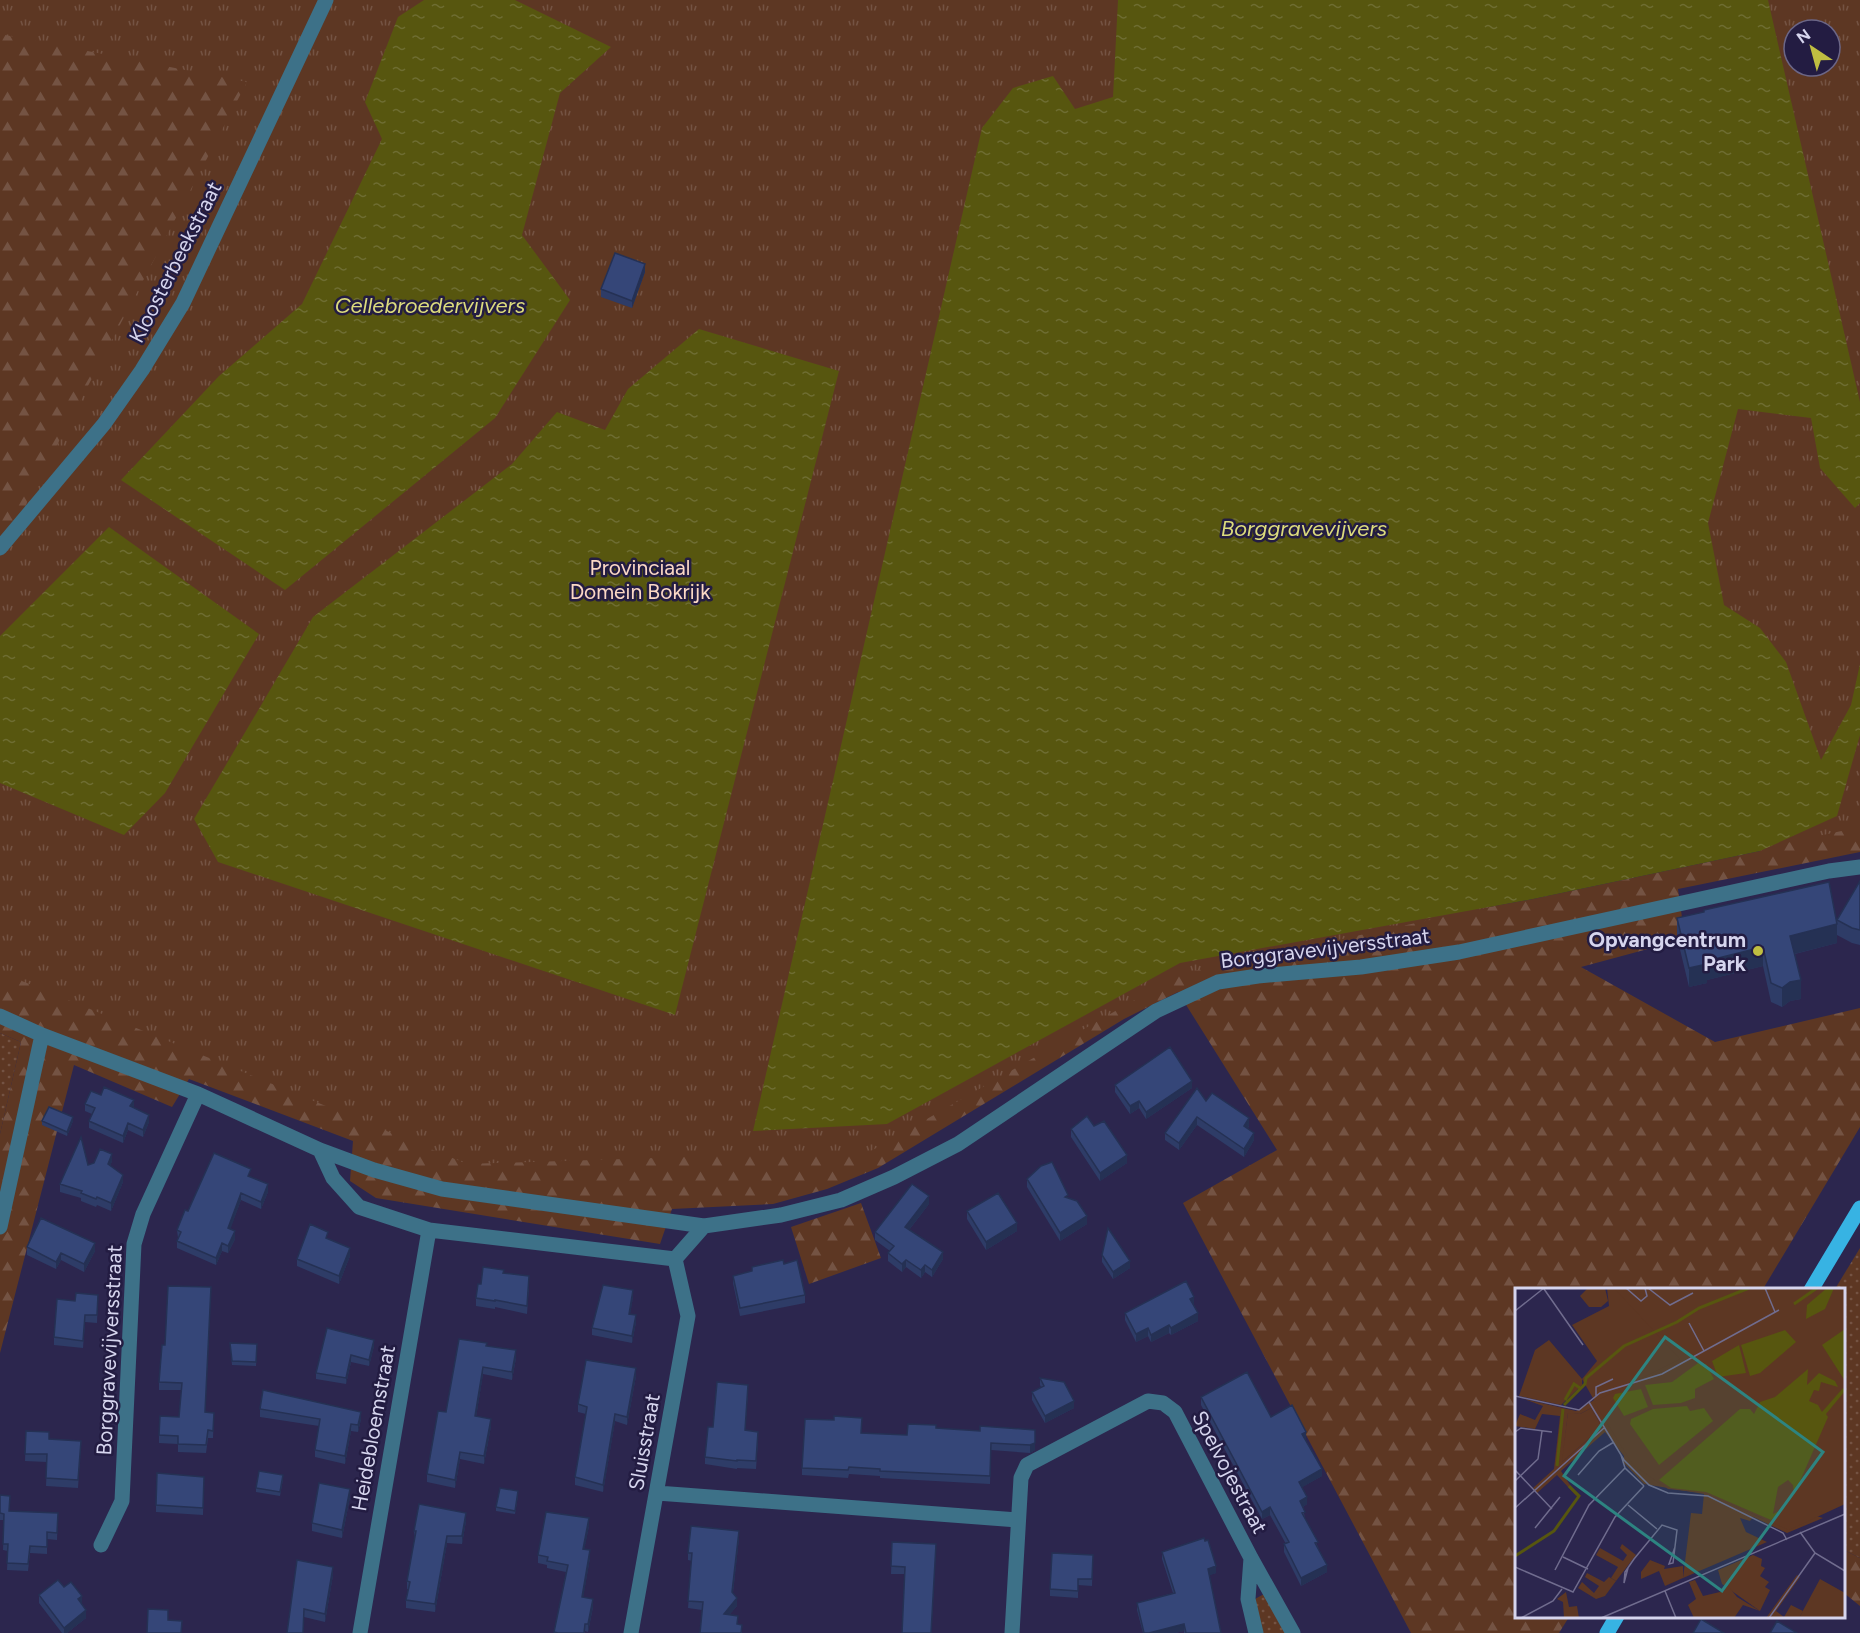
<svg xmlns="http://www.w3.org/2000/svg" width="1860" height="1633" font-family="Figtree,sans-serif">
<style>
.grass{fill:url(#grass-dots)}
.forest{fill:url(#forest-firs)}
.park{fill:url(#park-tufts);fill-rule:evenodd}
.water{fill:url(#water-ripples)}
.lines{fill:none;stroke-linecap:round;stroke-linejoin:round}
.minor{stroke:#3d7188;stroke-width:15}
.major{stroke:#37b3e3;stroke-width:15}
.wall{fill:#2e3c67}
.shaded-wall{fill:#253154}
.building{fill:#354678;stroke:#253154;stroke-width:1.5}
.poi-dot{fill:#c0be41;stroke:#231c42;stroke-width:2}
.labels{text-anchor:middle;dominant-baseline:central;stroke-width:5;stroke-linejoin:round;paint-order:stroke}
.street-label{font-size:21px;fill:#d6d5ee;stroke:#231c42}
.park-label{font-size:21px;fill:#fbd8c5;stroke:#231c42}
.poi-label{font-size:21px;font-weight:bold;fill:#d6d5ee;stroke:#231c42;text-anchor:end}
.water-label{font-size:22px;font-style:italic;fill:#dcdb7d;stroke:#231c42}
.inset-river{fill:none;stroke:#57560f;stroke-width:3}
.inset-road{fill:none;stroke:#706c8e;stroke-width:1.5}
.view{fill:#2d8481;fill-opacity:0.15;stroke:#2d8481;stroke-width:3}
.inset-edge{fill:none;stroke:#d6d5ee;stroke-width:3}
</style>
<defs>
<pattern id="grass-dots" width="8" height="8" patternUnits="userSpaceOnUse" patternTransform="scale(1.5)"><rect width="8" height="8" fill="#5d3723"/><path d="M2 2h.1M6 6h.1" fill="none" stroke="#745343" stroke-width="1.8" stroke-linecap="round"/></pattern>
<pattern id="forest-firs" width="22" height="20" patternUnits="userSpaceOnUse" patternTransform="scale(1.5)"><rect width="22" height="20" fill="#5d3723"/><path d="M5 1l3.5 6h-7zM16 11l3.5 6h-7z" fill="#745343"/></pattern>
<pattern id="park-tufts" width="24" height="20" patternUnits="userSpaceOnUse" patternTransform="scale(1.5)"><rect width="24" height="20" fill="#5d3723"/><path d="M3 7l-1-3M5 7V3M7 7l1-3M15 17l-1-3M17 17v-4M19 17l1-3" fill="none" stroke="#745343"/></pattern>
<pattern id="water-ripples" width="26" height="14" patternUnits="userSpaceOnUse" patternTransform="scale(1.5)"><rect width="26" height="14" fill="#57560f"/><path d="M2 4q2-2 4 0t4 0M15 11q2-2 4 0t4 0" fill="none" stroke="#6e6d32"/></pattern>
</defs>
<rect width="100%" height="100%" fill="#2c264e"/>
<path class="grass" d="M0,1033L21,1042L0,1134Z
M1860,1248V1558L1844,1550V1290L1835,1289Z
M1264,1594L1287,1633H1262L1255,1599Z"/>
<path class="forest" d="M0,0H649L1180,963L1533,899L1760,851L1860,735V852L1678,889L1685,939L1581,967L1715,1042L1860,1008V1127L1763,1289L1516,1290V1616L1569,1617L1559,1633H1411L1183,1203L1277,1150L1178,992L1124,1019L878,1168L827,1189L773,1204L672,1209L660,1244L376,1198L350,1181L353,1141L189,1079L172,1107L74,1065L0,1353V1134L21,1042L0,1033Z
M861,1203L881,1258L809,1284L791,1227Z
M1844,1550L1860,1558V1606L1844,1593Z"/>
<path class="park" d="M0,0H1860V827L1180,974L871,1151L467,1164L0,972V554L247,82L0,34ZM1794,30H1830V66H1794Z"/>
<path class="water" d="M424,0H515L611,47L560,93L522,235L570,300L495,418L285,590L121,480L219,376L302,304L382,139L365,102L398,17Z
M1118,0H1768L1860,402V503L1855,508L1820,468L1811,418L1738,409L1708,523L1724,605L1760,628L1786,662L1821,760L1851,705L1860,664V735L1837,816L1760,851L1533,899L1180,963L887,1124L753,1131L982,128L1013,88L1053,76L1075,109L1113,97Z
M699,329L839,371L675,1015L218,862L194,819L313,617L512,464L557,412L605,430L628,389Z
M109,527L259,634L165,793L124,835L0,783V636Z"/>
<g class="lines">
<path class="minor" d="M0,548L104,424L142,370L183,303L326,0
M0,1016L42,1035L198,1094L320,1150L374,1170L442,1189L704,1226L781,1215L841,1200L894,1177L958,1144L1156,1011L1218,982L1258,976L1361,967L1459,952L1829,871L1860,867
M320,1150L333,1178L359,1207L429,1230L675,1259L704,1226
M0,1227L42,1035
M657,1493L1018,1520
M101,1545L122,1501L134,1244L143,1214L198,1094
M1251,1558L1248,1599L1256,1633
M360,1633L429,1230
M631,1633L688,1316L675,1259
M1012,1633L1021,1478L1027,1465L1148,1401L1163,1403L1175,1412L1251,1558L1293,1633"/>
<path class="major" d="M1811,1290L1860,1208
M1607,1633L1617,1616"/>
</g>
<path class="wall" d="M645,272L632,308L601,297V289Z
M1860,881V945L1852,943L1837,935V943L1795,954L1801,999L1790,1001L1782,1007L1771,1002L1763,966L1707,980V983L1689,987L1677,937V918L1837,920Z
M1115,1085L1192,1088L1146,1119L1139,1108L1130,1114L1115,1092Z
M1206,1101L1249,1126L1248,1128L1254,1140L1244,1157L1197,1125L1179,1150L1165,1140V1133Z
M85,1104L134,1107L133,1108L149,1122L143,1137L128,1130L123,1143L89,1128V1121L92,1114L85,1111Z
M42,1121H73L67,1136L42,1125Z
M1094,1126L1127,1163L1100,1181L1071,1137V1129Z
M112,1161L110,1166L123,1182L111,1211L97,1205L96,1207L81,1201V1198L60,1192V1184L88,1165Z
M251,1177L268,1192L261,1209L241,1200L230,1229L235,1239L228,1253L222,1251L216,1265L177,1248V1241L178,1238L177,1230L188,1211Z
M1027,1179L1068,1198L1087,1224L1060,1241L1027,1187Z
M929,1204L909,1230L943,1259L932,1277L925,1272L921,1278L906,1267L902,1272L888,1261V1253L890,1251L875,1240V1232Z
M967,1211L1017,1231L986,1250L967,1219Z
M328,1239L350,1256L339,1284L297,1266V1259Z
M27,1247L95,1251L84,1272L61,1260L56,1269L27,1255Z
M1102,1255L1130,1268L1113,1279L1102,1262Z
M784,1264L805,1295V1303L740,1316L733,1283V1276L752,1271V1267Z
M504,1273L529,1284L527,1314L495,1307V1309L476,1306V1298L481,1284Z
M98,1295L97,1323L85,1322L83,1348L54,1345V1337L75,1301Z
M633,1297L630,1314L636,1322L632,1343L592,1335V1328Z
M1194,1304V1305L1198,1321L1171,1335L1169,1333L1151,1342L1148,1336L1136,1342L1125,1320V1313Z
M327,1328L374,1346L369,1366L351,1362L346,1384L316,1379V1373Z
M230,1343L257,1344L256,1366L232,1365Z
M165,1345L206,1412L214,1413L213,1438H208L206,1453L178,1452V1444L159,1443V1435L179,1417L182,1390H159V1382Z
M487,1346L516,1358L512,1380L483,1374L476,1417L491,1426L484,1464L460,1459L455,1488L427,1482V1474L446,1412Z
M636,1376L627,1425L615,1421L603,1492L575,1485V1477L586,1414L578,1412V1404Z
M1040,1378L1074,1408L1045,1423L1032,1400V1392L1041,1387L1040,1385Z
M748,1392L745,1430L758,1439L756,1469L737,1468V1469L705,1464V1457L713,1427Z
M1201,1397L1271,1417L1306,1439L1305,1440L1322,1476L1302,1487L1307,1504L1303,1507L1305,1519L1318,1547L1327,1572L1301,1586L1284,1552V1544H1286L1270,1515L1262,1519L1201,1405Z
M260,1409L361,1419L358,1432L351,1431L345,1464L315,1457V1450L319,1426L260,1417Z
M936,1428L980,1431L1035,1430V1450L1030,1453L991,1450L990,1484L880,1478V1476L849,1474L848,1478L802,1475V1468L861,1433L907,1435Z
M26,1431L49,1439L81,1441L78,1488L46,1486L47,1462L25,1461Z
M204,1477L203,1515L156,1512V1505Z
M283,1479L280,1496L256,1492V1488Z
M0,1495L9,1511L58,1513L57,1540L47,1539V1554L30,1553L28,1571L7,1570L8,1551L3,1550L4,1520H0Z
M518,1495L515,1514L496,1511V1507Z
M350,1497L342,1538L312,1531V1523Z
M466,1521L462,1544L447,1543L435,1612L406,1608V1600L408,1589H407V1581L415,1539L414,1531Z
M589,1526L584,1549L590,1558L583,1597L593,1607L588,1632L585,1631V1633H554L566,1572L547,1568V1565L538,1563V1555Z
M739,1538L733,1593L737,1606L729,1615L738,1624L742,1625V1633H700L702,1610L688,1608L692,1561L688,1560V1553Z
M892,1542L936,1544L905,1574H891Z
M1162,1552L1216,1573L1209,1575L1221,1633H1184V1631L1175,1633H1143L1137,1610V1603L1173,1593L1162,1559Z
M1093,1555L1092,1586L1078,1585V1598L1050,1596V1589Z
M333,1575L325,1622L304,1617L287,1626Z
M64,1587L82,1604L86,1618L67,1633H62L39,1603V1595Z"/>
<path class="shaded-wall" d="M645,264V272L632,308V301Z
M1837,924V943L1790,955V936Z
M1763,947V966L1707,980V983L1689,987V968L1706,961Z
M1801,980V999L1790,1001L1782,1007V988L1790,982Z
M1192,1081V1088L1146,1119V1112Z
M134,1100V1107L130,1113V1106Z
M1139,1101V1108L1130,1114V1106Z
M149,1115V1122L143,1137V1130Z
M73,1117V1121L67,1136V1132Z
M1197,1117V1125L1179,1150V1143Z
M1249,1118V1126L1244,1133V1126Z
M128,1123V1130L123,1143V1136Z
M1254,1133V1140L1244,1157V1149Z
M112,1154V1161L108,1172V1164Z
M1127,1155V1163L1100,1181V1173Z
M123,1175V1182L111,1211V1203Z
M268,1184V1192L261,1209V1202Z
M241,1193V1200L228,1236V1228Z
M929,1196V1204L905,1235V1227Z
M1087,1216V1224L1060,1241V1233Z
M1017,1223V1231L986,1250V1242Z
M235,1231V1239L228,1253V1246Z
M95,1243V1251L84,1272V1264Z
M222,1243V1251L216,1265V1258Z
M350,1248V1256L339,1284V1276Z
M943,1252V1259L932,1277V1270Z
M61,1253V1260L56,1269V1262Z
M906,1260V1267L902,1272V1264Z
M1130,1261V1268L1113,1279V1272Z
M925,1265V1272L921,1278V1270Z
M633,1290V1297L629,1321V1314Z
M1194,1297V1304L1190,1306V1299Z
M1198,1313V1321L1171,1335V1328Z
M636,1315V1322L632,1343V1336Z
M1169,1325V1333L1151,1342V1335Z
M1148,1328V1336L1136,1342V1334Z
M374,1340V1346L369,1366V1360Z
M516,1350V1358L512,1380V1372Z
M351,1355V1362L346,1384V1378Z
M483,1367V1374L475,1424V1416Z
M636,1368V1376L627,1425V1417Z
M1074,1401V1408L1045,1423V1416Z
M361,1412V1419L358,1432V1425Z
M615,1414V1421L603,1492V1485Z
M491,1419V1426L484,1464V1456Z
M351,1424V1431L345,1464V1456Z
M1035,1430V1450L1030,1453V1445Z
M1306,1432V1439L1302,1441V1434Z
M460,1452V1459L455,1488V1480Z
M1322,1469V1476L1299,1489V1482Z
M350,1489V1497L342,1538V1530Z
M1307,1497V1504L1300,1509V1501Z
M1270,1507V1515L1262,1519V1512Z
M466,1513V1521L462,1544V1536Z
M589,1518V1526L583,1557V1549Z
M739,1531V1538L732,1599V1592Z
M447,1536V1543L435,1612V1604Z
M590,1550V1558L582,1605V1597Z
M1327,1565V1572L1301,1586V1578Z
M1216,1566V1573L1208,1576V1569Z
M333,1567V1575L325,1622V1614Z
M82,1596V1604L78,1599Z
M737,1598V1606L724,1621V1614Z
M593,1599V1607L588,1632V1624Z
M86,1610V1618L67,1633H64V1628Z
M1184,1624V1631L1175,1633H1149Z"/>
<path class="building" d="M615,253L645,264L632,301L601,289Z
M1860,881V930L1852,928L1837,920Z
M1829,882L1837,924L1790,936L1801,980L1790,982L1782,988L1771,983L1763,947L1706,961L1707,964L1689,968L1677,918L1704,912V910Z
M1170,1047L1192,1081L1146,1112L1139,1101L1130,1106L1115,1085Z
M104,1087L134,1100L130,1106L149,1115L143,1130L128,1123L123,1136L89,1121L95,1108L85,1104L91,1091L101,1095Z
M1197,1088L1206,1101L1212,1093L1249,1118L1244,1126L1254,1133L1244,1149L1197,1117L1179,1143L1165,1133Z
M49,1107L73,1117L67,1132L42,1121Z
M1087,1116L1094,1126L1104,1121L1127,1155L1100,1173L1071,1129Z
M81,1137L88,1165L94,1163L100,1149L112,1154L108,1164L123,1175L111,1203L97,1197L96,1199L81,1193L82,1191L60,1184Z
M214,1153L251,1169L248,1176L268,1184L261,1202L241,1193L228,1228L235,1231L228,1246L222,1243L216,1258L177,1241L181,1232L177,1230L185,1210L188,1211Z
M1052,1162L1068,1195L1065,1197L1077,1201L1087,1216L1060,1233L1027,1179L1041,1166Z
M912,1184L929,1196L905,1227L943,1252L932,1270L925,1265L921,1270L906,1260L902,1264L888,1253L894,1246L875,1232Z
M998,1193L1017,1223L986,1242L967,1211Z
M41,1218L95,1243L84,1264L61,1253L56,1262L27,1247Z
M310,1224L328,1232L326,1238L350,1248L339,1276L297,1259Z
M1108,1228L1130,1261L1113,1272L1102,1255Z
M783,1260L784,1264L797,1260L805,1295L740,1308L733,1276L752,1271V1267Z
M483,1267L504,1270L503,1273L529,1276L527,1306L495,1300V1301L476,1298L478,1284H481Z
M1186,1281L1194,1297L1190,1299L1198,1313L1171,1328L1169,1325L1151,1335L1148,1328L1136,1334L1125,1313Z
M603,1285L633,1290L629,1314L636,1315L632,1336L592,1328Z
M168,1286L211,1287L205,1412L214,1413L213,1431L208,1430L206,1445L178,1444V1436L159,1435L160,1416L179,1417L182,1383L159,1382L162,1345H165Z
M76,1293L98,1295L97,1315H85L83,1341L54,1337L57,1299L75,1301Z
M327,1328L374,1340L369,1360L351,1355L346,1378L316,1373Z
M459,1339L487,1343L486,1346L516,1350L512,1372L483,1367L475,1416L491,1419L484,1456L460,1452L455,1480L427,1474L438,1411L446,1412Z
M230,1343L257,1344L256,1362L232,1361Z
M586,1360L636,1368L627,1417L615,1414L603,1485L575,1477L587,1407L578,1404Z
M1247,1372L1271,1417L1292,1405L1306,1432L1302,1434L1322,1469L1299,1482L1307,1497L1300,1501L1305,1512L1302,1513L1318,1542L1315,1543L1327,1565L1301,1578L1284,1544L1289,1542L1270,1507L1262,1512L1201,1397Z
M1040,1378L1064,1382L1074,1401L1045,1416L1032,1392L1044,1386Z
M717,1382L748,1385L745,1430L758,1432L756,1461L737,1460V1461L705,1457L708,1427H713Z
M263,1390L361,1412L358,1425L351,1424L345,1456L315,1450L320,1419L260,1409Z
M834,1416L862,1418L861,1433L907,1435L908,1424L936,1425V1428L980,1431V1426L1035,1430V1443L1030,1445L991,1443L990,1476L880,1471V1469L849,1467L848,1470L802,1468L805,1419L834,1420Z
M26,1431L49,1432V1439L81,1441L78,1480L46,1478L47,1454H25Z
M259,1471L283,1475L280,1492L256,1488Z
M157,1473L204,1477L203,1508L156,1505Z
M319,1483L350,1489L342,1530L312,1523Z
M500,1488L518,1491L515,1511L496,1507Z
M0,1495L10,1496L9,1511L58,1513L57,1533L47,1532V1547L30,1546L28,1564L7,1563L8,1544H3L4,1514L0,1513Z
M419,1504L466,1513L462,1536H447L435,1604L406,1600L410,1582L407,1581L416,1531H414Z
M546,1512L589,1518L583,1549L590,1550L582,1597L593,1599L588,1624H585L584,1633H558L554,1632L568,1565L547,1561L548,1557L538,1555Z
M691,1526L739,1531L732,1592L737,1598L724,1614L738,1616L737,1624L742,1625L741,1633H700L703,1602L688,1601L692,1553H688Z
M1204,1538L1205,1541L1208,1540L1216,1566L1208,1569L1221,1633H1186L1184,1624L1149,1633H1144L1137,1603L1175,1593L1162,1552Z
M892,1542L936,1544L931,1633H902L905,1567L891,1566Z
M1052,1553L1093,1555L1092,1579H1078V1591L1050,1589Z
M297,1560L333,1567L325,1614L304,1609L303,1633H287Z
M58,1580L64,1587L71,1582L82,1596L78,1599L86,1610L64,1628L39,1595Z
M148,1609L168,1610V1620L182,1621L181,1633H147Z
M1701,1619L1724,1633H1693Z
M1777,1621L1797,1633H1770Z"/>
<circle class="poi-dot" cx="1758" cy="951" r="6"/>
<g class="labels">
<g class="street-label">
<text transform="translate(175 262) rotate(-63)">Kloosterbeekstraat</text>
<text transform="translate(1325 948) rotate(-7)">Borggravevijversstraat</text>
<text transform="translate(109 1350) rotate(-87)">Borggravevijversstraat</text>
<text transform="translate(373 1428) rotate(-80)">Heidebloemstraat</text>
<text transform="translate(644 1442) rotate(-80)">Sluisstraat</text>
<text transform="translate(1230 1472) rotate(62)">Spelvojestraat</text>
</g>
<g class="park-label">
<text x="640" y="567">Provinciaal<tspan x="640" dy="24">Domein Bokrijk</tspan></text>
</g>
<g class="poi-label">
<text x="1746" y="939">Opvangcentrum<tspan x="1746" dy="24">Park</tspan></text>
</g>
<g class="water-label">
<text x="430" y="305">Cellebroedervijvers</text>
<text x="1304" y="528">Borggravevijvers</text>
</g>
</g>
<g transform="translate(1515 1288)">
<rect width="330" height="330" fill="#2c264e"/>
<path d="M73,0H90L93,13L86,19H74L65,8ZM76,120L87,139L46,175L53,124L65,126ZM107,256L121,267L101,293L96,290L103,279L81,267L85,260L108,273L112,267L105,260ZM238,267L247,271L246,278L250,280L245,288L254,294L250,299L255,302L245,323L207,296L203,282ZM135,272L150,278L149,281L168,278V290L150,298L144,283L126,291V284ZM305,291L330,305V330H284Z" fill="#5d3723"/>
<path d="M92,0H330L191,204L247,230L256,232L281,222L308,230L272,245L238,229L235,233L225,230L231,244L252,254L168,290L176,225L187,226L189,206L129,196L108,174L109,168L90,144L46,183L64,211L42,187L22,205L18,200L39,181L45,128L27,126L20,141L0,138L5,126L20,132L28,118L9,111L61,123L79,112L67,91L82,73L57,37L94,18ZM76,120L87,139L47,174L53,125L65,126ZM72,285L89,294L94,289L101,293L90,308L81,311L63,300L67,294L79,305L84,298L70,289ZM282,287L285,289L261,323L269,329L276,317L288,323L284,330H251ZM180,292L188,308L209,303L211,295L222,309L245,323L228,317L219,330H179L173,317L181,311L174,294ZM51,304L54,319L62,318L64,330H49L48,314L42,311Z" fill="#5d3723" fill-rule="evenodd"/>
<path d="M99,0H330V216L274,242L190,205L153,201L118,177L79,114L165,71ZM34,52L67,91V97L46,117L4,108L20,62Z" fill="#5d3723"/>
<path d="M312,0H319L310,21L291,31L292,17ZM330,41V93L307,57ZM270,42L281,54L245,85L235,88L226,57ZM224,57L231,85L203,89L197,73ZM183,75L191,76L199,91L180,101V110L166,115L138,117L130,97L157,94ZM293,81L292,97L304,85L320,93L323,99L306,94L304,103L299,102L294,113L303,117L307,124L328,100L330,103L311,126L313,129L279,207L278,197L273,192L263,199L258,226L270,220L256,232L191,204L156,200L144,192L225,121H235L239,126L245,114L260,109ZM126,101L133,119L109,128L98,110L100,106ZM172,118L175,123L189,120L198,133L144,177L115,136L116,131L138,121Z" fill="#57560f"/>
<path class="inset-river" d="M279,16L302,0M50,112L59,96L65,100M49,117L70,96L71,90L109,58L162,34L184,20L234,0M42,178L48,121M0,268L39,243L64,208L54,198"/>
<path class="inset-road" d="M111,0L126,13L132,8L130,0M133,0L155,17L178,5M250,0L260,24M29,1L68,57M0,23L29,0M174,35L189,63M0,108L64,122L85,105L147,86L264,22M81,108V99L98,91M74,114L109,172L134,197L153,205L193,208L268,245L272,252M0,144L6,140L37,144M106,167L110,180L129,198M0,182L37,221M63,187L84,163L99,154M0,193L23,171L27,143M113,217L142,241M0,220L89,140M20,240L45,209M285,244L300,265L330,283M48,269L73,281M0,279L58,304L100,229L129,198M113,280L109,295L110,284L119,271L147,237L162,242L158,275L154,276L160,259M40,282L74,217L110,180M150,303L161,330M6,330L38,313L47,301M86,330L330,226M254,330L300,265"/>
<path class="view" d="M150,49L308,164L207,303L49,188Z"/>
<rect width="330" height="330" class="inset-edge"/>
</g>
<g transform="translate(1812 48) rotate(324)"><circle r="28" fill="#231c42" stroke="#6b6687" stroke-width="1.5"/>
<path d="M0-4.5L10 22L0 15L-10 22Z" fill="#c0be41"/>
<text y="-9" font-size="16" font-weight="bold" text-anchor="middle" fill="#d6d5ee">N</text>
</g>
</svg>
